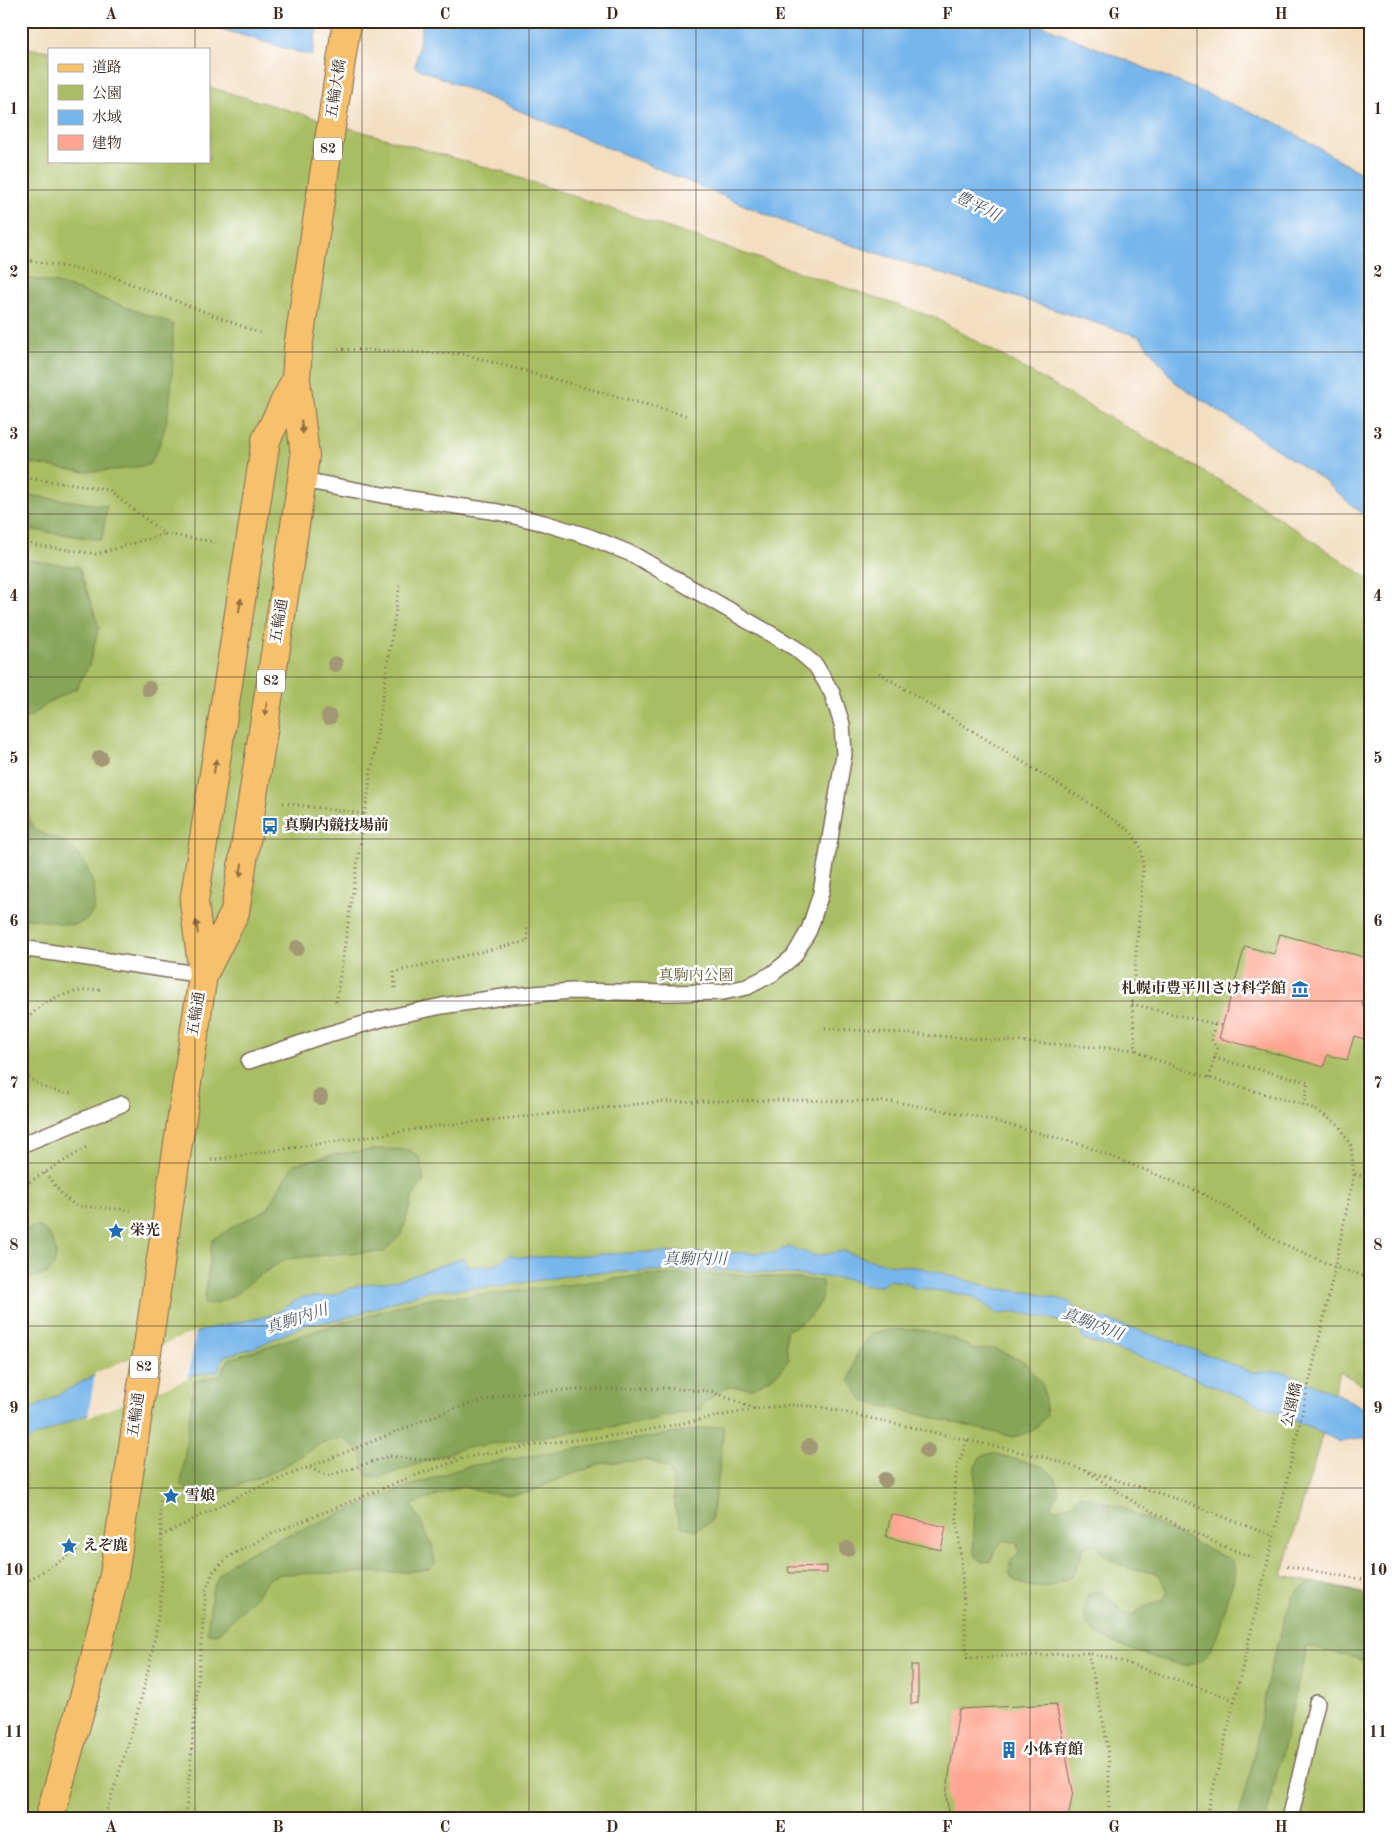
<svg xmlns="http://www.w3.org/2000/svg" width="1392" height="1840" font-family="'Old Standard TT','Noto Serif JP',serif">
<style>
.green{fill:#a9be62;stroke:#727440}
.forest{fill:#86a558;stroke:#60683b}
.water{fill:#77b6eb;stroke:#597084}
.pier{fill:#f3dec1}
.building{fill:#fda591}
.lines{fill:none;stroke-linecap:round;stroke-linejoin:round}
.lane-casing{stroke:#7b6957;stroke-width:18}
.primary-casing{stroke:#7b6957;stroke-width:30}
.path{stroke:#7b6957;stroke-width:3;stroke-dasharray:1 4;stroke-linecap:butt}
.lane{stroke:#fff;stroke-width:15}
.primary{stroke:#f7c06c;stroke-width:28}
.tree{fill:#a39875}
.oneway{fill:#906e41}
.grid{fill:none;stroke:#3b2a1e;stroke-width:1;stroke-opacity:0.55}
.labels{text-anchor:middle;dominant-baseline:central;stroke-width:5;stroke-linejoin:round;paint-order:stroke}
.shield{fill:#fff;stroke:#766a62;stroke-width:1}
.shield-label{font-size:14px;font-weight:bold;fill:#3b2a1e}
.street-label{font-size:15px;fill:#3b2a1e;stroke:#fff}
.poi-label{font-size:15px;font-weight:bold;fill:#3b2a1e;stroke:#fff;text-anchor:start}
.park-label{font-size:15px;fill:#625e36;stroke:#fff}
.water-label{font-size:16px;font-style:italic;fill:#505b66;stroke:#fff}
.neatline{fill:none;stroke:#3b2a1e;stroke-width:2}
.grid-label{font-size:16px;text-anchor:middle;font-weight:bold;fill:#3b2a1e}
</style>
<rect width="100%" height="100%" fill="#fff"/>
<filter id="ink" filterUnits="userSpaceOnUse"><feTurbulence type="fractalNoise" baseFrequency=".02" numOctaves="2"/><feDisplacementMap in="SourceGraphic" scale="10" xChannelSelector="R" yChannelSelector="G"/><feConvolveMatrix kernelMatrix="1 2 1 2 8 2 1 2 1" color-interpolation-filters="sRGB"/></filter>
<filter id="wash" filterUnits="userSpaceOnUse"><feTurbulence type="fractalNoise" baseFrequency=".0096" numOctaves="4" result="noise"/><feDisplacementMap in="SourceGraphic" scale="20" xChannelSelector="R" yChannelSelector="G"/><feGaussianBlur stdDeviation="1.12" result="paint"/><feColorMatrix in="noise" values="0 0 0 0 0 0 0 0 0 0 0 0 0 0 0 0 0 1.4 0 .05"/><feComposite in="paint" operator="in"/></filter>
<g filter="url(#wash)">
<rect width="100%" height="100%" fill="#f3dec1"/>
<path class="green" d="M21,47L49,51V161H209V87L505,173L936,318L1243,494L1371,580V1389L1340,1372L1282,1576L1371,1595V1819H21Z"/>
<path class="forest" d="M21,277L62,284L173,324C173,367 174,427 149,465L114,470L85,472L21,462Z
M21,494L107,506L102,540L21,528Z
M21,559L79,567L99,627L89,665L77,688L51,701L31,717L21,720Z
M21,795C29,805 26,821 36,830C42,835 54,837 61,840C66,843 71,848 76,852C92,869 108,914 78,924C71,927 32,918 21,917Z
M380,1149L410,1150L420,1158L424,1181L412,1198L402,1234L384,1252L346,1253L286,1259L258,1276L236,1294L217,1303L204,1304L212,1240L234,1226L268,1209L281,1184L294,1164L336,1154Z
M39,1226C54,1234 63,1259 49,1272C43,1277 33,1276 27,1281C25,1283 23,1288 21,1291V1231Z
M736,1274L822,1281C825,1309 809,1320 786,1331V1344L789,1359L778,1373L753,1388L726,1387L706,1401L700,1409L632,1424L463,1448L378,1478L366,1475L361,1452L343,1438L321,1443L280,1469L217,1494L196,1496L181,1485L194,1381L219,1376L229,1359L324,1328L424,1299L501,1293L646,1275Z
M918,1329L955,1339L975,1350L996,1349L1026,1363L1043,1386L1047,1416L1032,1431L1014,1437L863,1401L850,1381L856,1355L871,1333L888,1330Z
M724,1425L719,1473L711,1521L697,1530L682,1527L675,1509L673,1481L669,1469L650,1460L603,1463L551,1482L529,1493L503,1495L474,1490L462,1486L412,1505L432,1545L435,1563L430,1569L406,1572L281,1574L269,1578L255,1597L218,1634L207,1633L212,1591L219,1575L232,1562L275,1540L409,1486L469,1466Z
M993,1453L1043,1467L1055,1477L1059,1492L1050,1505L1056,1510L1071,1504L1080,1495L1121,1507L1233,1561C1237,1579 1232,1583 1227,1599C1220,1624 1216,1664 1183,1666C1163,1660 1092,1641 1086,1621C1083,1612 1085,1603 1088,1594L1100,1591C1114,1599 1116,1610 1131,1616L1142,1608L1163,1600L1168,1592C1154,1561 1150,1576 1125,1567C1112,1562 1102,1553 1093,1544L1082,1548C1080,1557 1078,1566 1073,1574C1062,1589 1019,1593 1010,1574C1009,1571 1010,1565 1010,1562L1019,1552L1017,1543L1004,1540L996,1549L991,1561L981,1562L974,1553L973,1526L975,1466L981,1456Z
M1312,1582L1371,1595V1662L1307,1646L1266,1819H1238L1252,1765L1270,1670L1283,1624L1293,1597L1303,1587Z"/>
<path class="water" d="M194,21H318L312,56Z
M423,21H1032L1277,123L1371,179V522L1323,480L1175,382L1140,337L799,228L415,67Z
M789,1247L816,1256L844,1251L863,1258L888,1264L922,1268L952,1276L992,1288L1033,1293L1068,1301L1077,1310L1174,1342L1252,1372H1286L1355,1403L1371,1414V1437L1340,1442L1275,1411L1150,1360L1084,1340L1079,1327L1048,1318L1016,1312L998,1314L974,1297L949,1292L915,1288L904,1282L888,1280L882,1286L862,1285L849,1279L736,1270L646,1271L585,1273L501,1286L426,1291L339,1320L304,1325L256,1347L224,1356L218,1371L196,1374L75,1419L21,1443V1415L87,1379L206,1329L272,1315L303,1297L331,1296L359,1285L398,1280L463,1258L468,1267L495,1265L511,1254L518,1257H542L650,1252L773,1253Z"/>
<path class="pier" d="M196,1331L188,1379L88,1417L95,1373Z"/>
<g id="blocks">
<path class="building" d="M1280,934L1371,959V974L1362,1005L1371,1007V1041L1354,1036L1347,1060L1327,1055L1324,1067L1219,1038L1245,946L1274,954Z
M891,1514L946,1527L941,1550L886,1537Z
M827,1566V1573H789L788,1567Z
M911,1665H918V1703L911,1704Z
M1056,1704L1073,1791L1068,1819H950L946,1796L959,1709Z"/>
</g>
</g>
<g filter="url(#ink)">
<use href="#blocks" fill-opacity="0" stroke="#7b6957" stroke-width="1"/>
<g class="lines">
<g class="lane-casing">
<path id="lane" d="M21,948L203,975
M249,1061L322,1036L385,1018L442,1006L510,996L571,991L669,993L723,992L747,987L772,974L794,956L809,930L821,893L844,754L842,724L832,693L816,666L795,648L634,555L590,537L544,523L498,512L383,495L302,480
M21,1145L122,1104
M1290,1819L1317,1703"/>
</g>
<g class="primary-casing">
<path id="primary" d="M203,975L235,912L302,480L305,456L296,379L298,348L347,21
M49,1819L94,1662L114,1575L203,975L194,902L266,440L296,379"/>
</g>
<path class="path" d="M21,259L105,274L260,333
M338,349L463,354L688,416
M21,477L108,490L165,534L215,542
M21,543L97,554L165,534
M879,673L1089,803L1131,832L1141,848L1143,868L1132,1004L1136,1050L1151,1058L1209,1078L1304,1105L1321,1113L1339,1125L1351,1146L1354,1174L1329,1295L1278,1519L1206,1819
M283,803L364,814
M395,988L394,972L528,941L527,928
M336,1002L400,583
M1132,1004L1223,1026
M21,1027C43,997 66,991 102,989
M825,1028L1136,1050
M1214,1058L1308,1082L1304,1105
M21,1070C39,1087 49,1092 73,1093
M1209,1078L1217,1049L1211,1039L1215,1024
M211,1160L438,1126L657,1102L788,1100L896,1102L979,1117L1083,1145L1202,1193L1225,1206L1275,1240L1335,1267L1371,1278
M45,1173L66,1199L77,1206L131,1210
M1355,1174L1371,1179
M21,1187L87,1147
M967,1440L957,1468L954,1492L961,1557L967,1658L1088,1653L1112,1658L1233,1699
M310,1468L328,1476L390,1456L417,1460L463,1458
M1090,1472L1177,1499L1273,1536
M161,1536L245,1493L452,1409L508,1394L565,1390L659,1388L711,1391L755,1409
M1287,1566L1371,1581
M21,1585L79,1549
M1088,1653L1105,1730L1109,1763V1819
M104,1819C127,1748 152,1675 160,1601C164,1568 161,1534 160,1501
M183,1819L186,1812L206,1590L213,1572L228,1557L269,1535L408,1478L468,1457L547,1443L627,1434L755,1409L791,1405L821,1407L1047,1458L1085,1470L1134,1502L1183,1528L1225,1547L1253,1557"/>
<use href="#lane" class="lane"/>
<use href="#primary" class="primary"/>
</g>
<g class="tree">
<circle cx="335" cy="664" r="8"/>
<circle cx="149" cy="689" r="8"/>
<circle cx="329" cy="717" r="8"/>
<circle cx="100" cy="758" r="8"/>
<circle cx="297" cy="948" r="8"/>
<circle cx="320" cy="1097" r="8"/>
<circle cx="809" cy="1447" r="8"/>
<circle cx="927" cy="1451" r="8"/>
<circle cx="885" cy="1480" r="8"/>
<circle cx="847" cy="1549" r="8"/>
</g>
<defs><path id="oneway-solid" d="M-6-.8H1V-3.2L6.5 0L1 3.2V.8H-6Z" transform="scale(1.25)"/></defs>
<g class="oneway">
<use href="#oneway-solid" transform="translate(302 427) rotate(83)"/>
<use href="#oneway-solid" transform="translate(240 605) rotate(-81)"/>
<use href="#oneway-solid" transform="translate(266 709) rotate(99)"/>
<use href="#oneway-solid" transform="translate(215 766) rotate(-81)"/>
<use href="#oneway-solid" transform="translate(241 870) rotate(99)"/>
<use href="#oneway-solid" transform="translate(197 927) rotate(-97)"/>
</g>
</g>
<path class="grid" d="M195,21V49M362,21V1819M529,21V1819M696,21V1819M863,21V1819M1030,21V1819M1197,21V1819M195,161V1819M21,190H1371M21,352H1371M21,514H1371M21,677H1371M21,839H1371M21,1001H1371M21,1163H1371M21,1326H1371M21,1488H1371M21,1650H1371"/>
<defs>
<g id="bus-bare" transform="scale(1.35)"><path d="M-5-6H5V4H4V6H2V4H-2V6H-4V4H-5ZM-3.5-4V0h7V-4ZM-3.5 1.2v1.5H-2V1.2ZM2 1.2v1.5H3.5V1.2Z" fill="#1f6fb2" stroke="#fff" stroke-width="2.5" paint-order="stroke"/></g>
<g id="museum-bare" transform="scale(1.35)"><path d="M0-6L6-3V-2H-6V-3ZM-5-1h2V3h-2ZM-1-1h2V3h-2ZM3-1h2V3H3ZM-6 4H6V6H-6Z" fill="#1f6fb2" stroke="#fff" stroke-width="2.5" paint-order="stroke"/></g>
<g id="sight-bare" transform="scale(1.35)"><path d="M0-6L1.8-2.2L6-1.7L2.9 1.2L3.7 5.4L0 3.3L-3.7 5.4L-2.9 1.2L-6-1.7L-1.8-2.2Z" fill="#1f6fb2" stroke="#fff" stroke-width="2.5" paint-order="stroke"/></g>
<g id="building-bare" transform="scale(1.35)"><path d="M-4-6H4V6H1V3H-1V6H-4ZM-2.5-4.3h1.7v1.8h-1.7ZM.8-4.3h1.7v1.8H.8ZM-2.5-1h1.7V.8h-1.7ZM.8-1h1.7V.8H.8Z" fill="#1f6fb2" stroke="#fff" stroke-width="2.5" paint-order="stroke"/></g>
</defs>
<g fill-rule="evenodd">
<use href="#bus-bare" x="270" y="826"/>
<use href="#museum-bare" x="1300" y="989"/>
<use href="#sight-bare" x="116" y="1231"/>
<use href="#sight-bare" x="171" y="1496"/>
<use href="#sight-bare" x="69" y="1546"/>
<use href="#building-bare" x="1009" y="1750"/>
</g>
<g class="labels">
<g class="shield">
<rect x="314" y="137.5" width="28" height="23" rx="4"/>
<rect x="257" y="669.5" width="28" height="23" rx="4"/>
<rect x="130" y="1355.5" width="28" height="23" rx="4"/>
</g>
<g class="shield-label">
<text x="328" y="149">82</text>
<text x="271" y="681">82</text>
<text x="144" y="1367">82</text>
</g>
<g class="street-label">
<text transform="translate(337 89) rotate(-81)">五輪大橋</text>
<text transform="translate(280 621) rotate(-81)">五輪通</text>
<text transform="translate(197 1014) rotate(-81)">五輪通</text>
<text transform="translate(1293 1405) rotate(-77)">公園橋</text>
<text transform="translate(137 1415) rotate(-82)">五輪通</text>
</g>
<g class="poi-label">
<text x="284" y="826">真駒内競技場前</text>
<text x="1286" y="989" text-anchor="end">札幌市豊平川さけ科学館</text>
<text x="130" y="1231">栄光</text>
<text x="185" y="1496">雪娘</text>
<text x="83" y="1546">えぞ鹿</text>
<text x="1023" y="1750">小体育館</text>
</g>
<g class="park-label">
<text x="696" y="976">真駒内公園</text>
</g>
<g class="water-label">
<text transform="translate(977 207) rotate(26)">豊平川</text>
<text x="695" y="1260">真駒内川</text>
<text transform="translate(297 1320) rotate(-18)">真駒内川</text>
<text transform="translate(1092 1325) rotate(21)">真駒内川</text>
</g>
</g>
<rect width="1392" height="1840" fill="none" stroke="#fff" stroke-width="55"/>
<rect x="48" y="48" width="162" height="115" fill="#ffffff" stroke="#b1aaa5"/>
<rect x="58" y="64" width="25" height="8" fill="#f7c06c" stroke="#b1aaa5"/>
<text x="92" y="72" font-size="15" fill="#3b2a1e">道路</text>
<rect x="58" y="85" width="25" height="15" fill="#a9be62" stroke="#b1aaa5"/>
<text x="92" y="98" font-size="15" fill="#3b2a1e">公園</text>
<rect x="58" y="110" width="25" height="15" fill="#77b6eb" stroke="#b1aaa5"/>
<text x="92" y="122" font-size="15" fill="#3b2a1e">水域</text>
<rect x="58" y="135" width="25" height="15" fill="#fda591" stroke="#b1aaa5"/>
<text x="92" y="148" font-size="15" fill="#3b2a1e">建物</text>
<rect x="28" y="28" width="1336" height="1784" class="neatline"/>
<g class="grid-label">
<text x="111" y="19">A</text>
<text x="278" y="19">B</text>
<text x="445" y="19">C</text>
<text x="612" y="19">D</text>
<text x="780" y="19">E</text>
<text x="947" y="19">F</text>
<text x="1114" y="19">G</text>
<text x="1281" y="19">H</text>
<text x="14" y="114">1</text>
<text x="1378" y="114">1</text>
<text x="14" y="277">2</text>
<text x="1378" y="277">2</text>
<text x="14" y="439">3</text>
<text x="1378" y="439">3</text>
<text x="14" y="601">4</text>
<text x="1378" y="601">4</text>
<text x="14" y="763">5</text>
<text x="1378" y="763">5</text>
<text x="14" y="926">6</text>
<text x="1378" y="926">6</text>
<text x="14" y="1088">7</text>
<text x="1378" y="1088">7</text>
<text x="14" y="1250">8</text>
<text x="1378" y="1250">8</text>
<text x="14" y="1413">9</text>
<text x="1378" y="1413">9</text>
<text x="14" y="1575">10</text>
<text x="1378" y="1575">10</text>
<text x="14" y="1737">11</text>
<text x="1378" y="1737">11</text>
<text x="111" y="1832">A</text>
<text x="278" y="1832">B</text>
<text x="445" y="1832">C</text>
<text x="612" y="1832">D</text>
<text x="780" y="1832">E</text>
<text x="947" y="1832">F</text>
<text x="1114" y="1832">G</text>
<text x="1281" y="1832">H</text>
</g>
</svg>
